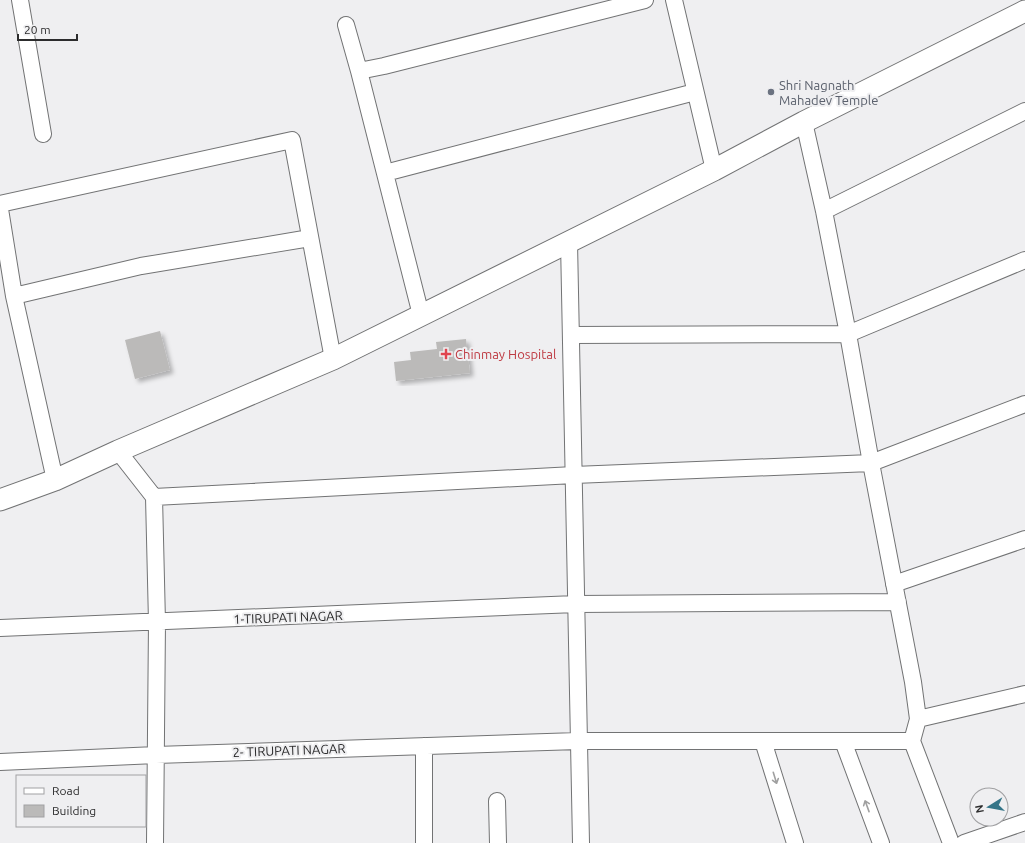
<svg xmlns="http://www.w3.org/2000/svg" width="1025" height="843" font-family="Ubuntu,sans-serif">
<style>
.building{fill:#bbbab9;filter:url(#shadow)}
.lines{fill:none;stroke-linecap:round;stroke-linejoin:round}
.minor-casing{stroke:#727374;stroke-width:18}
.tertiary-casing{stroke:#727374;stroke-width:23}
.minor{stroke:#fff;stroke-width:16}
.tertiary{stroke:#fff;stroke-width:21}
.oneway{stroke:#a0a0a0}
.worship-dot{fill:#6b7280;stroke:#efeff1;stroke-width:1.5}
.health-dot{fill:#e0444e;stroke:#efeff1;stroke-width:1.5}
.labels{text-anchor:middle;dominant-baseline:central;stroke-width:4;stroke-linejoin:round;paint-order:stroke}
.worship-label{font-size:13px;fill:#5b616d;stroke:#efeff1;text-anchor:start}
.health-label{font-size:13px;fill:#be3a42;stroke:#efeff1;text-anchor:start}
.street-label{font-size:13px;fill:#2c2c2d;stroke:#efeff1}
</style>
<defs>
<filter id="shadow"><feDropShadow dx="3.5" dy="3.5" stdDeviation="2" flood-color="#0004"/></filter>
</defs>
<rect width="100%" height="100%" fill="#efeff1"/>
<path class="building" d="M160,331L170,370L135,379L125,340Z
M466,339L470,373L396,381L394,362L411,360L410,352L437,349L436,342Z"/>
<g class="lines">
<g class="minor-casing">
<path id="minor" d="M20,0L43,134
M674,0L714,170
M346,25L359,71
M804,122L824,211L848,334L871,463L913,682L918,719L912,741L951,843
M385,173L695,92
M0,204L292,140L333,359
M0,209L14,296L141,266L310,238
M824,211L1025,111
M569,242L581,843
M14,296L55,480
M421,315L359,71L384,66L645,0
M571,335L848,334L1025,260
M118,451L154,497L157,622L155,843
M154,497L574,475L871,463L1025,404
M894,584L1025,539
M0,628L576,604L898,602
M918,719L1025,694
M763,741L795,843
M843,741L881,843
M0,762L156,755L578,741H912
M497,801L498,843
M424,843V746
M964,843L1025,822"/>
</g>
<g class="tertiary-casing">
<path id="tertiary" d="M0,500L55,480L118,451L333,359L714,170L804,122L1025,11"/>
</g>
<use href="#minor" class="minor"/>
<use href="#tertiary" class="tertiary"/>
</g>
<defs><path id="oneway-shaft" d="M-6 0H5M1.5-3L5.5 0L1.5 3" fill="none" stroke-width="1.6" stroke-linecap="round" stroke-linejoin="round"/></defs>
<g class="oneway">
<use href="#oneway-shaft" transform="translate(775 778) rotate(73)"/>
<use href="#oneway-shaft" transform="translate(867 806) rotate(-110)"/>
</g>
<circle class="worship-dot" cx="771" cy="92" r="4"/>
<path class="health-dot" d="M444 348h4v4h4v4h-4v4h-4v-4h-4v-4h4z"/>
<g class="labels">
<g class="worship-label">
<text x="779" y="85">Shri Nagnath<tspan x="779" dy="15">Mahadev Temple</tspan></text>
</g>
<g class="health-label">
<text x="455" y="354">Chinmay Hospital</text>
</g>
<g class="street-label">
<text transform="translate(288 617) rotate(-2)">1-TIRUPATI NAGAR</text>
<text transform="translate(289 750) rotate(-2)">2- TIRUPATI NAGAR</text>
</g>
</g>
<rect x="16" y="775" width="130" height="52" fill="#efeff1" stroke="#a1a1a3"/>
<rect x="24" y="788" width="20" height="6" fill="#ffffff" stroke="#a1a1a3"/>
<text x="52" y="795" font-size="12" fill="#2c2c2d">Road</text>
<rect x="24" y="805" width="20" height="12" fill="#bbbab9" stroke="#a1a1a3"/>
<text x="52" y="815" font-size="12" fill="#2c2c2d">Building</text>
<g transform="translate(989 807) rotate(259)"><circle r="19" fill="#efeff1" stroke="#a1a1a3"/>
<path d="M0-3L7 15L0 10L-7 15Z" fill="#347588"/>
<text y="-6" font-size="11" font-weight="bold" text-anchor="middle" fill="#2c2c2d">N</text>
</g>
<path d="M18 34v6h59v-6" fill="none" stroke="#2c2c2d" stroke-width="2"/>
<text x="24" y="34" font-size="12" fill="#2c2c2d" stroke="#efeff1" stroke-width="3" paint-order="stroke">20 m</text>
</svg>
